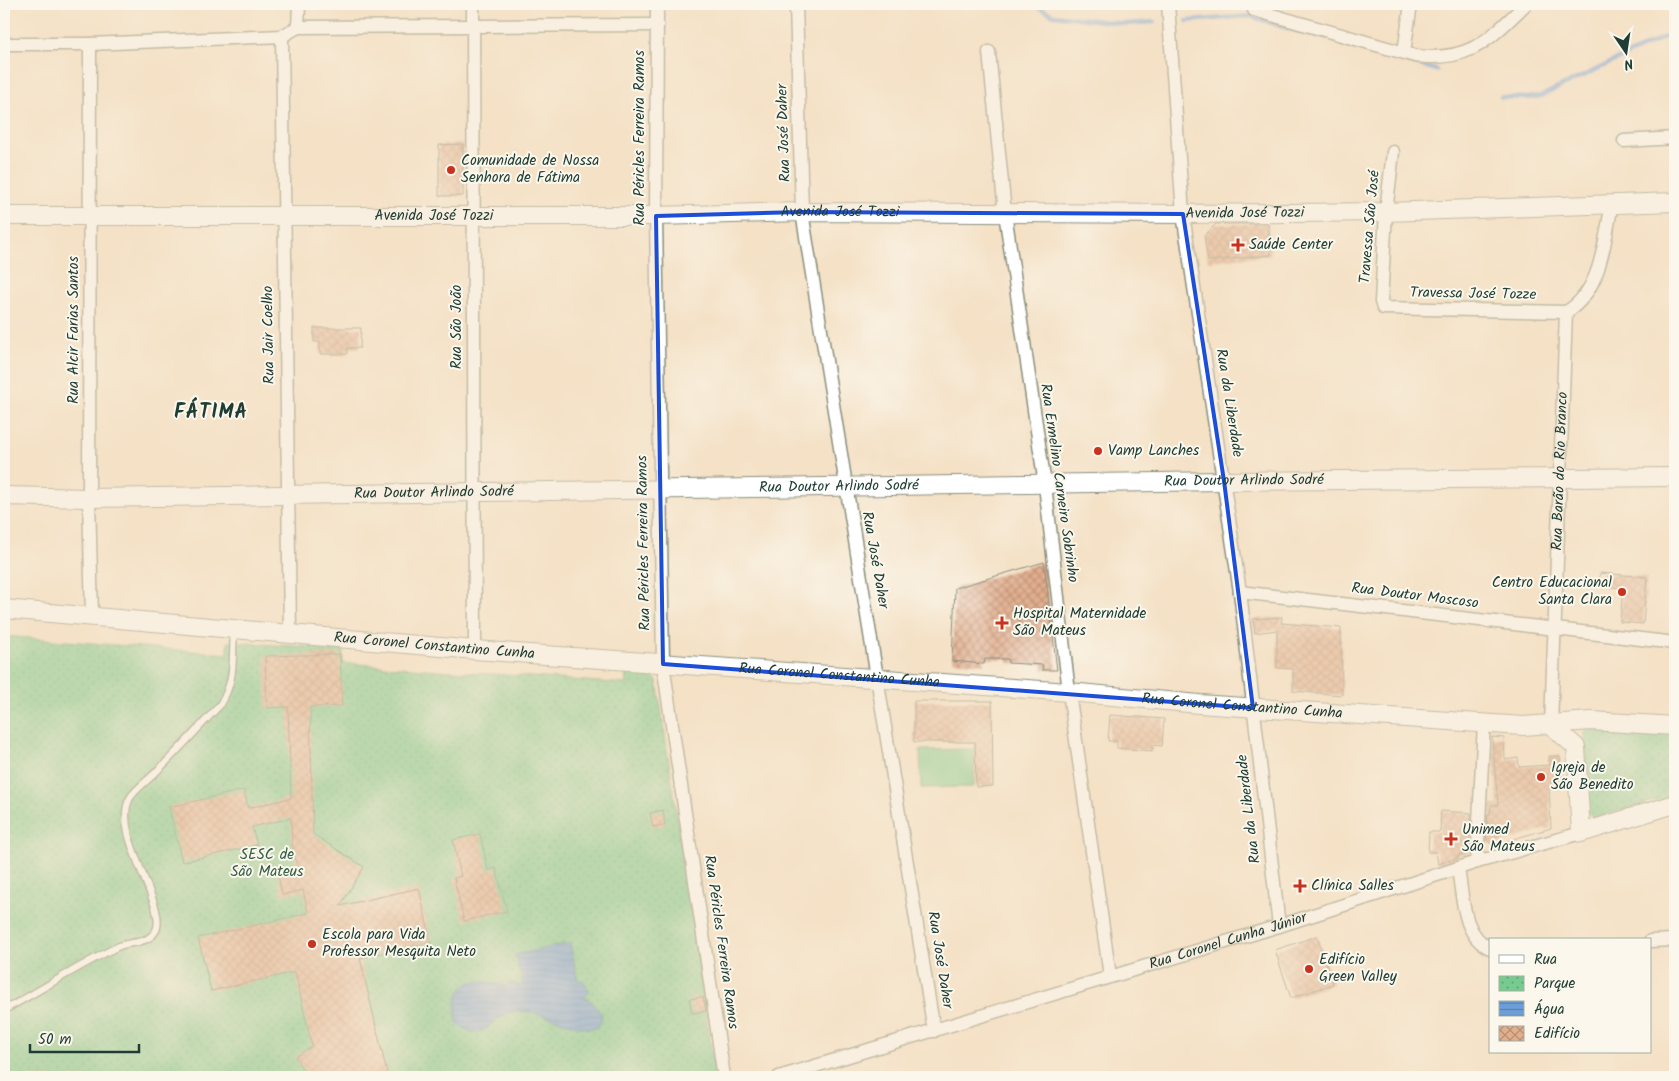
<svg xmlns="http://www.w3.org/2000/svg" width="1679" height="1081" font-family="Kalam,sans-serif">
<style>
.park{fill:url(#park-dots);stroke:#4b8461}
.garden{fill:#77cb8e;stroke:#4b8461}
.water{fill:url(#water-rules);stroke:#466e86}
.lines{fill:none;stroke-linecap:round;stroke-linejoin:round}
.stream{stroke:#6d9ed7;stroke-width:4.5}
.building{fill:url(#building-cross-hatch)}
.lane-casing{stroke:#8a8f7d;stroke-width:9}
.street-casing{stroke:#8a8f7d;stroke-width:15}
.secondary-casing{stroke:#8a8f7d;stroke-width:20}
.lane{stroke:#fff;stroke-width:6}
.street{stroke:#fff;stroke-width:12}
.secondary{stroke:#fff;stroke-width:18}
.marked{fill:none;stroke:#1d4ed8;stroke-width:4;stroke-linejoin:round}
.poi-dot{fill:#c8321e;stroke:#fbf7ec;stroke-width:2}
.labels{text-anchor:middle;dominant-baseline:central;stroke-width:4;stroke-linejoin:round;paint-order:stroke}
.street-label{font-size:15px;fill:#1f3d34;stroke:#fbf7ec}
.poi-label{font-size:15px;fill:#1f3d34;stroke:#fbf7ec;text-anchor:start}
.park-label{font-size:15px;fill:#35604a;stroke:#fbf7ec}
.district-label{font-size:20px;font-weight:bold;letter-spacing:1px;fill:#1f3d34;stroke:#fbf7ec}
</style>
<defs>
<pattern id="park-dots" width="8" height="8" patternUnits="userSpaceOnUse" patternTransform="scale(1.25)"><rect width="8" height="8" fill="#77cb8e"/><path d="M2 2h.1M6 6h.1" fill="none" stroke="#61a675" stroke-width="1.8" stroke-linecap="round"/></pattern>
<pattern id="water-rules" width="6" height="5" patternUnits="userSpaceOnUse" patternTransform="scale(1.25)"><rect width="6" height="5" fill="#6d9ed7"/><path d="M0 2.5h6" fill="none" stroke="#5982af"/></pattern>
<pattern id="building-cross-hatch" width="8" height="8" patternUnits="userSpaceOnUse" patternTransform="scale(1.25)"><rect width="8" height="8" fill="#e3ae8e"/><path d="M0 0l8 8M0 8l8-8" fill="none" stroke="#b78f75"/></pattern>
</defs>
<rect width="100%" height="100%" fill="#fbf7ec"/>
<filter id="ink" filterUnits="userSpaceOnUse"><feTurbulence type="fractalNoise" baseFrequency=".02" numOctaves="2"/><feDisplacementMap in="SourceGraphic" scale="10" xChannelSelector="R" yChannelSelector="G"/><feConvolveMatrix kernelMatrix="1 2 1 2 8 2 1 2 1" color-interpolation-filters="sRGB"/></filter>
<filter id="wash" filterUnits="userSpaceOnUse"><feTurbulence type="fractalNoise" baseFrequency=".0096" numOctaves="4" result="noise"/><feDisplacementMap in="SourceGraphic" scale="20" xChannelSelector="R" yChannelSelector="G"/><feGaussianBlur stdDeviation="1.12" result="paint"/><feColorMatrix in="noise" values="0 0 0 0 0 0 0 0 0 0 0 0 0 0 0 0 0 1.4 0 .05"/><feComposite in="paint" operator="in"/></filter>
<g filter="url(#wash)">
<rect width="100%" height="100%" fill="#f4e1c6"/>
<path class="park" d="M4,636L228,654V642L343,649V663L627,684L625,672L651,674L657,681L715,1074L714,1077H4Z
M1598,725L1675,731V795L1594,818L1586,811L1585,730Z"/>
<path class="garden" d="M974,749V787L921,788L920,750Z"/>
<path class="water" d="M570,943L578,981L583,980L590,991L584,997L591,1001L602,1015L600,1024L595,1028C579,1031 541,1010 517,1011C493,1011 483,1050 457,1022C453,1005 457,982 478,981C486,981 499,985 506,987L510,982L521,986L523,984L515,955Z"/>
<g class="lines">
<path class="stream" d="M1032,4L1054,15L1126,24L1154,22
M1187,21L1251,16L1283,27L1326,37
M1383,53L1436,70
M1501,97L1528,98L1541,96L1675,32"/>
</g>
<g id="blocks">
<path class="building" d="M463,144V196H439V145Z
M1216,224H1268L1271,255L1208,261L1204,236Z
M314,328H361L360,348H347V354H320V342H314Z
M1044,562L1057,670H1042L1043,665L1008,663V659H985L984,664L952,661L955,588Z
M1600,573L1647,577L1643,624L1620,622L1623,588L1599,586Z
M1282,617L1281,623L1341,628L1342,695L1293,691V669L1277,668V630L1255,633L1253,619Z
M340,654L342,706L310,707L313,834L364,867L340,906L419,888L431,942L360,958L388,1077H308L295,1057L312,1046L295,972L211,991L198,938L308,913L303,890L282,895L278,875L298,871L292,844L291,818L252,827L257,845L182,862L169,807L244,790L248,808L291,798L288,707L267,708L265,656Z
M914,701H992L993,786L976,787L975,742H914Z
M1110,715L1164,719L1162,746L1152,745V751L1117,748V741H1108Z
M1492,737L1504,738L1505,760L1518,758L1519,767L1549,765V756H1560L1562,786L1549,787L1551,828L1493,845L1486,840L1488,814L1490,815L1491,805H1498Z
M663,810L665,825L653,827L650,813Z
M1441,811L1471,813L1469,850L1466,854L1458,855V858L1438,864L1436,852H1428L1429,832H1440Z
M480,834L488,870L496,868L507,911L464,921L454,878L461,876L453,840Z
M1317,936L1333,984L1291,998L1275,950Z
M703,997L706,1011L692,1013L689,999Z"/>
</g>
</g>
<g filter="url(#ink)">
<use href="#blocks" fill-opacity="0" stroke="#8a8f7d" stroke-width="1"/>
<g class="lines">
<g class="lane-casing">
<path id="lane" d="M4,1010C41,990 78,966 117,947C129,941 146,945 155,932C171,910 110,834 130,798C137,787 149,780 157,771C179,750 199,727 220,705C236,680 232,658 234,629"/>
</g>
<g class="street-casing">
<g id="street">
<path d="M473,4L475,650"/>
<path d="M657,4L656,216L663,664L724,1077"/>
<path d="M796,4L802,212L934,1031"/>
<path d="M1168,4L1183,214L1240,592L1279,926"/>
<path d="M1254,10L1415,56C1471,62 1488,40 1526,4"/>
<path d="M298,27L299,4"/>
<path d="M282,36L290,633"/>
<path d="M4,44H90L282,36L298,27L657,25"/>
<path d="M90,44L89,498L92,616"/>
<path d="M989,52L1005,213L1045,485L1069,692L1110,976"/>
<path d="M1404,52L1411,4"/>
<path d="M1624,141L1675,138"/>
<path d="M1393,152L1386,212L1381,302L1383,308L1566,312"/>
<path d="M1566,312C1602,291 1604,241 1612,204"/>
<path d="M1240,592L1675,643"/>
<path id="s1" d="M1551,725L1566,312"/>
<path d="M1477,862L1484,723"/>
<path d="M1458,869C1463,896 1462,936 1490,948"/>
<path d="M1650,941L1675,940"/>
<path id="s2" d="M779,1077L1279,926L1477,862L1581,833"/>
</g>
</g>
<g class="secondary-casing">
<g id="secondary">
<path id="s3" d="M4,216H656L802,212L1183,214L1386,212L1675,202"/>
<path id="s4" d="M4,496L89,498L1224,481L1675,477"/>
<path id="s5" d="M4,609L475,650L1069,692L1199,704L1523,726L1591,721L1675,726"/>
<path d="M1551,725L1576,747L1581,833L1675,804"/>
</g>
</g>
<use href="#lane" class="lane"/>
<use href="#street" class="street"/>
<use href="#secondary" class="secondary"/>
</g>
</g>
<path d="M0 0H1679V1081H0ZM802,212L1183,214L1224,481L1253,708L663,664L656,216Z" fill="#f4e1c6" fill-opacity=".55" fill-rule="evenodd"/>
<path class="marked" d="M802,212L1183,214L1224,481L1253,708L663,664L656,216Z"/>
<g class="poi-dot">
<circle cx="451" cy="170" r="5"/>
<path d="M1235.5 237.5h5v5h5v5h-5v5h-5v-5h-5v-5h5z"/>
<circle cx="1098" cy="451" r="5"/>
<circle cx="1622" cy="592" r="5"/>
<path d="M999.5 615.5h5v5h5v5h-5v5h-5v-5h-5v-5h5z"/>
<circle cx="1541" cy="777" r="5"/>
<path d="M1448.5 831.5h5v5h5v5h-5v5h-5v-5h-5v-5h5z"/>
<path d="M1297.5 878.5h5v5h5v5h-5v5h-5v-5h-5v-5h5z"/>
<circle cx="312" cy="944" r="5"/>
<circle cx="1309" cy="969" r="5"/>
</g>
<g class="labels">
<g class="street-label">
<text transform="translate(784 133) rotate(-92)">Rua José Daher</text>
<text transform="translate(640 138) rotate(-90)">Rua Péricles Ferreira Ramos</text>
<text stroke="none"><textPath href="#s3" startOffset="836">Avenida José Tozzi</textPath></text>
<text stroke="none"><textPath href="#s3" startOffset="1241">Avenida José Tozzi</textPath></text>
<text stroke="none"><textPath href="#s3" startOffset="430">Avenida José Tozzi</textPath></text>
<text transform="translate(1370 227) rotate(-85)">Travessa São José</text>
<text transform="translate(1473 294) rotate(1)">Travessa José Tozze</text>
<text transform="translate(457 327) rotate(-90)">Rua São João</text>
<text transform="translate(74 330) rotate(-90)">Rua Alcir Farias Santos</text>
<text transform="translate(269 335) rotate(-91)">Rua Jair Coelho</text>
<text transform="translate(1229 403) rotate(81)">Rua da Liberdade</text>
<text stroke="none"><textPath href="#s1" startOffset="254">Rua Barão do Rio Branco</textPath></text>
<text stroke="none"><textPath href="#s4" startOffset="1240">Rua Doutor Arlindo Sodré</textPath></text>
<text transform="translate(1059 483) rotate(82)">Rua Ermelino Carneiro Sobrinho</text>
<text stroke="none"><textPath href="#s4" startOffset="835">Rua Doutor Arlindo Sodré</textPath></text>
<text stroke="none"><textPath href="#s4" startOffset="430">Rua Doutor Arlindo Sodré</textPath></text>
<text transform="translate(644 543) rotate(-91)">Rua Péricles Ferreira Ramos</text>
<text transform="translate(875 560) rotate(80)">Rua José Daher</text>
<text transform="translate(1415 596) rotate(7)">Rua Doutor Moscoso</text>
<text stroke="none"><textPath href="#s5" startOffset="432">Rua Coronel Constantino Cunha</textPath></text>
<text stroke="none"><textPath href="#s5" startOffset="838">Rua Coronel Constantino Cunha</textPath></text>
<text stroke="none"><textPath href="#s5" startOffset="1242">Rua Coronel Constantino Cunha</textPath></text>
<text transform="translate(1249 809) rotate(-97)">Rua da Liberdade</text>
<text stroke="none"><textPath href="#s2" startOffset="469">Rua Coronel Cunha Júnior</textPath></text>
<text transform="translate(721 942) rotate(82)">Rua Péricles Ferreira Ramos</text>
<text transform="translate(940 960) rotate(81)">Rua José Daher</text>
</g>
<g class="poi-label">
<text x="461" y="161">Comunidade de Nossa<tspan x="461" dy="17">Senhora de Fátima</tspan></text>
<text x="1249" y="245">Saúde Center</text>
<text x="1108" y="451">Vamp Lanches</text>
<text x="1612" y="583" text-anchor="end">Centro Educacional<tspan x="1612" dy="17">Santa Clara</tspan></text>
<text x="1013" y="614">Hospital Maternidade<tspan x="1013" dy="17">São Mateus</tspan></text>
<text x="1551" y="768">Igreja de<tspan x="1551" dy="17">São Benedito</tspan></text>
<text x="1462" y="830">Unimed<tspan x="1462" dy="17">São Mateus</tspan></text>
<text x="1311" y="886">Clínica Salles</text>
<text x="322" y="935">Escola para Vida<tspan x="322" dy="17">Professor Mesquita Neto</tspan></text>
<text x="1319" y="960">Edifício<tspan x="1319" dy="17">Green Valley</tspan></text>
</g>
<g class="park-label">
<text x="267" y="855">SESC de<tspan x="267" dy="17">São Mateus</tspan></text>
</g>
<g class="district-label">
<text x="211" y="413">FÁTIMA</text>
</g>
</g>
<rect width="1679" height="1081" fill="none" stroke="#fbf7ec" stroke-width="20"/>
<rect x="1489" y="938" width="162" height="115" fill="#fbf7ec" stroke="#a3ada2"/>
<rect x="1499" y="955" width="25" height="8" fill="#ffffff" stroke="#a3ada2"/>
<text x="1534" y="964" font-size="15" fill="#1f3d34">Rua</text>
<rect x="1499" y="976" width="25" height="15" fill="url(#park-dots)" stroke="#a3ada2"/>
<text x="1534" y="988" font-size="15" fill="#1f3d34">Parque</text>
<rect x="1499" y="1001" width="25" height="15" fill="url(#water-rules)" stroke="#a3ada2"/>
<text x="1534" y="1014" font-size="15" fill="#1f3d34">Água</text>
<rect x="1499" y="1026" width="25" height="15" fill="url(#building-cross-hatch)" stroke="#a3ada2"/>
<text x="1534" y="1038" font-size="15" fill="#1f3d34">Edifício</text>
<g transform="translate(1626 52) rotate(167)" stroke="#fbf7ec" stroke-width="4" paint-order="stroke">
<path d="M0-4L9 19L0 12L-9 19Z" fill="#1f3d34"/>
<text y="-8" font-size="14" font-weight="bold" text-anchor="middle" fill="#1f3d34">N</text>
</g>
<path d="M30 1044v8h109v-8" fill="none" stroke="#1f3d34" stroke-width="2.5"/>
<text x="38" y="1044" font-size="15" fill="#1f3d34" stroke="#fbf7ec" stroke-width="4" paint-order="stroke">50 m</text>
</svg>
